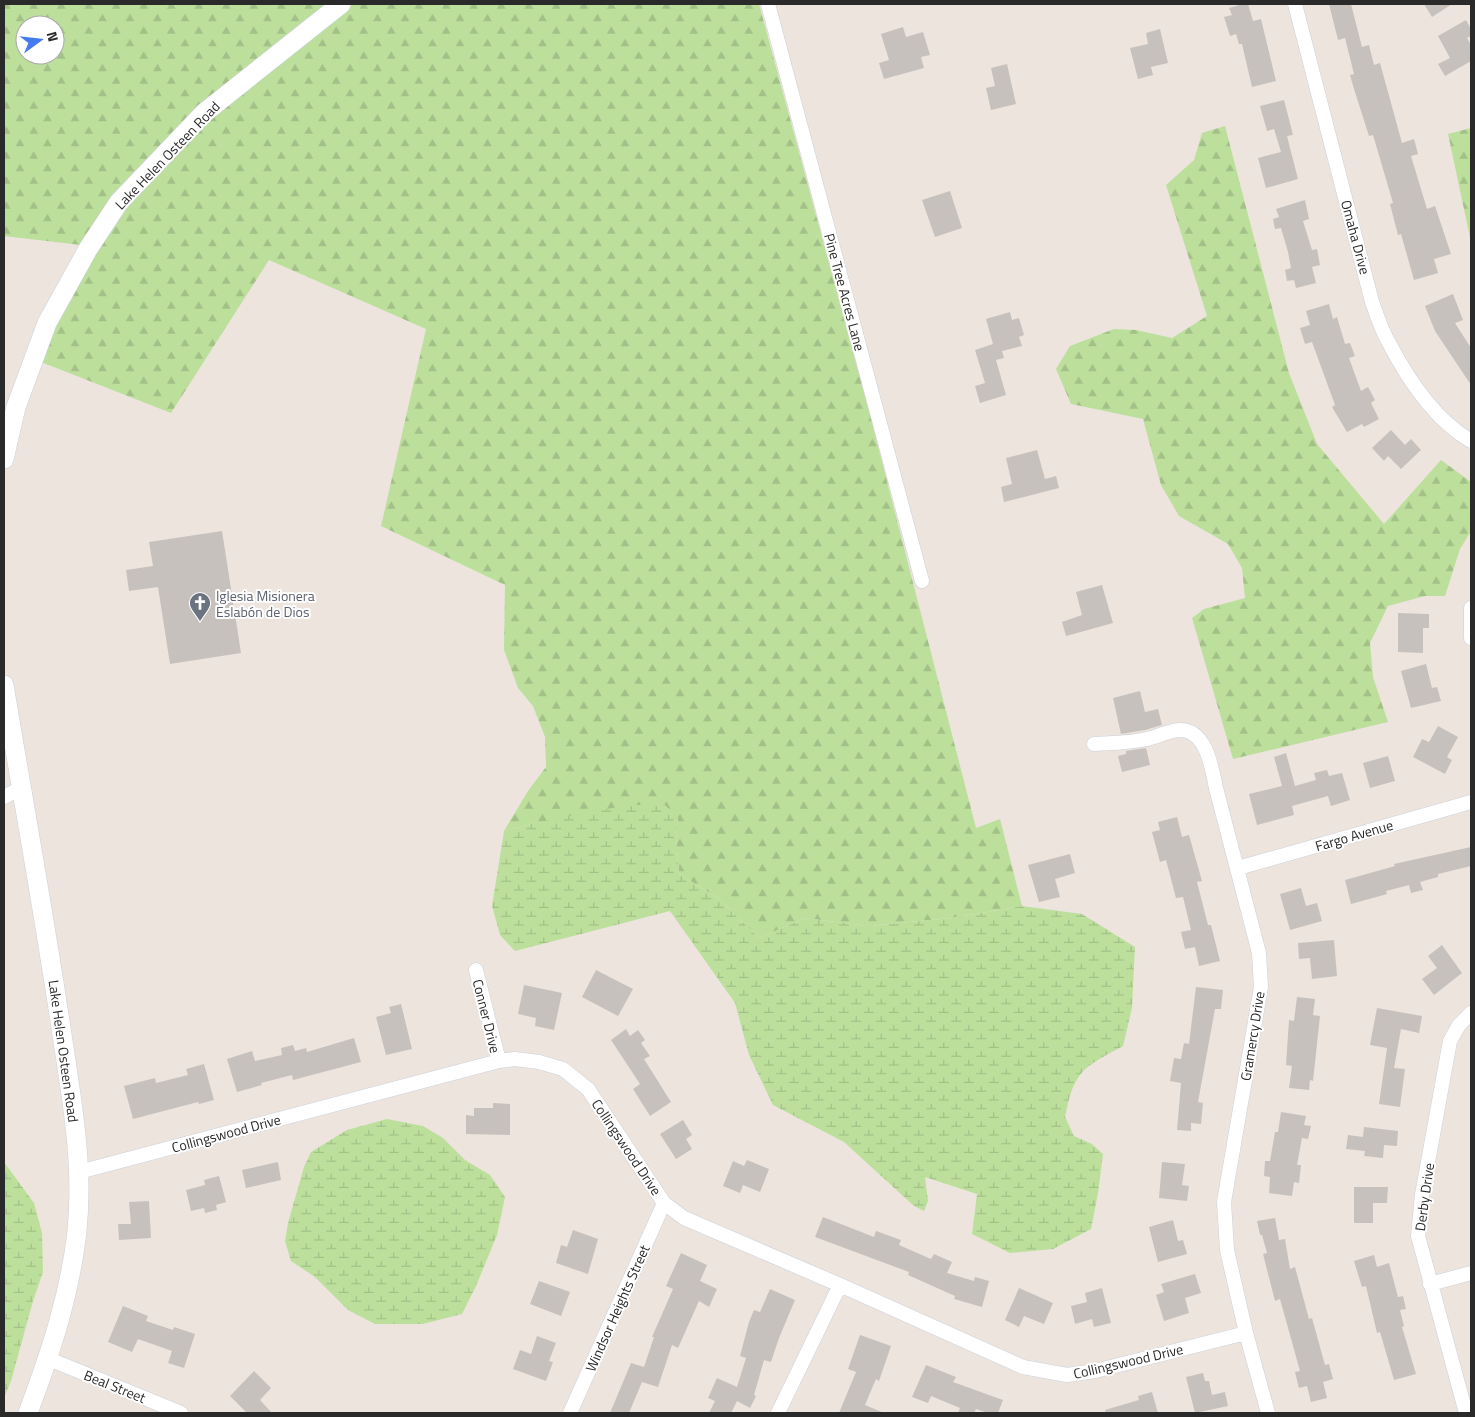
<svg xmlns="http://www.w3.org/2000/svg" width="1475" height="1417" font-family="'Titillium Web',sans-serif">
<style>
.forest{fill:url(#forest-firs);fill-rule:evenodd}
.wetland{fill:url(#wetland-marsh)}
.building{fill:#c7c1bd}
.lines{fill:none;stroke-linecap:round;stroke-linejoin:round}
.street-casing{stroke:#ccd1db;stroke-width:15}
.secondary-casing{stroke:#ccd1db;stroke-width:20}
.street{stroke:#fff;stroke-width:14}
.secondary{stroke:#fff;stroke-width:19}
.labels{text-anchor:middle;dominant-baseline:central;stroke-width:4;stroke-linejoin:round;paint-order:stroke}
.street-label{font-size:14px;fill:#2a2a2a;stroke:#fff}
.worship-label{font-size:14px;fill:#5b616d;stroke:#fff;text-anchor:start}
</style>
<defs>
<pattern id="forest-firs" width="22" height="20" patternUnits="userSpaceOnUse" patternTransform="scale(1.25)"><rect width="22" height="20" fill="#bce09c"/><path d="M5 1l3.5 6h-7zM16 11l3.5 6h-7z" fill="#a2c087"/></pattern>
<pattern id="wetland-marsh" width="20" height="14" patternUnits="userSpaceOnUse" patternTransform="scale(1.25)"><rect width="20" height="14" fill="#bce09c"/><path d="M1 5h8M5 5V1M11 12h8M15 12V8" fill="none" stroke="#a2c087"/></pattern>
</defs>
<rect width="100%" height="100%" fill="#ece4dd"/>
<path class="forest" d="M4,4H330L81,245L4,236ZM25,25H55V55H25Z
M353,4H759L871,419L976,828L1000,819L1022,906L951,918L868,926L805,918L759,938L718,898L679,874L676,838L678,818L535,823L504,831L528,791L546,767L545,737L533,706L518,688L504,650L505,585L381,526L426,329L269,260L171,413L41,362L54,326L95,252L125,206L209,118Z
M1225,126L1289,373L1317,444L1384,524L1441,460L1471,482V531L1460,549L1445,596H1425L1388,606L1370,643L1373,677L1388,722L1233,759L1192,618L1204,609L1245,598L1242,568L1228,544L1179,516L1161,485L1143,419L1071,404L1056,369L1070,346L1114,329L1136,330L1172,338L1207,316L1166,185L1194,160L1202,133Z
M1471,128V242L1448,134Z"/>
<path class="wetland" d="M628,805H665L678,818L676,838L679,874L718,898L759,938L805,918L868,926L951,918L1022,906L1082,914L1135,947L1132,1008L1123,1046C1109,1054 1090,1062 1080,1075C1071,1086 1068,1103 1065,1117L1074,1136L1092,1144L1103,1154L1098,1193L1091,1229L1053,1249L1010,1253L972,1234L977,1194L925,1177L928,1201L924,1211L914,1206L844,1142L773,1105L749,1055L735,1003L670,911L515,951L500,935L492,906L504,831L535,823Z
M387,1119L423,1126L443,1138L465,1160L490,1175L505,1197L497,1235L476,1286L462,1314L423,1324H375L348,1310L315,1277L291,1261L285,1241L288,1223L304,1167L311,1152L347,1130Z
M4,1162L34,1203L42,1233L43,1272L33,1301L11,1381L4,1398Z"/>
<path class="building" d="M1243,4H1248L1253,21L1261,19L1276,81L1252,87L1242,44H1239L1236,34L1230,36L1224,17L1232,15L1229,8Z
M1329,4H1351L1362,47L1369,45L1374,65L1380,63L1402,143L1414,139L1418,154L1411,156L1427,209L1435,206L1451,254L1434,259L1438,273L1414,280L1401,234L1398,235L1390,204L1393,203L1373,135L1369,136L1354,89L1350,75L1354,74L1345,38L1338,40Z
M1424,4H1452L1432,17Z
M1466,20L1471,29V36L1467,38L1471,45V61L1445,76L1438,64L1450,58L1438,36Z
M903,27L906,37L923,32L930,55L921,57L924,68L884,79L879,63L889,60L881,34Z
M1160,29L1168,63L1151,67L1153,75L1138,79L1130,48L1148,44L1146,33Z
M1007,64L1016,104L991,110L986,88L995,86L991,68Z
M1284,100L1293,135L1287,136L1298,179L1266,188L1258,158L1281,152L1274,129L1267,131L1260,106Z
M950,191L962,228L935,237L922,200Z
M1305,200L1309,219L1303,221L1312,250L1317,249L1320,265L1312,267L1316,283L1296,288L1294,280L1287,281L1285,270L1291,268L1288,252L1281,228L1275,229L1273,219L1279,217L1276,209Z
M1453,294L1463,320L1455,323L1471,348V385L1435,331L1425,306Z
M1329,304L1333,319L1337,317L1345,344L1350,343L1355,356L1349,358L1361,391L1368,387L1375,400L1371,403L1379,419L1364,427L1362,424L1347,432L1332,407L1335,405L1312,342L1305,344L1300,328L1310,325L1306,311Z
M1010,312L1012,320L1019,318L1024,335L1019,337L1022,346L1002,351L1004,358L996,360L1006,395L980,403L975,386L985,383L975,350L993,344L986,319Z
M1391,430L1405,445L1411,439L1421,450L1401,469L1388,456L1384,461L1372,448Z
M1037,450L1045,479L1056,476L1059,488L1004,502L1001,487L1012,484L1006,458Z
M222,531L241,653L170,664L158,587L129,591L126,570L153,566L149,542Z
M1102,585L1113,623L1066,636L1062,622L1082,615L1076,592Z
M1398,613L1429,614V628H1423V653L1398,652Z
M1426,664L1432,688L1437,687L1441,701L1411,708L1401,671Z
M1140,691L1145,712L1158,709L1162,725L1145,730L1121,734L1113,698Z
M1438,726L1458,737L1447,757L1452,760L1445,774L1413,757L1422,739L1429,742Z
M1146,748L1150,765L1122,772L1118,756L1126,754V751Z
M1286,753L1295,786L1316,780L1314,773L1327,770L1329,776L1342,773L1350,800L1331,806L1328,796L1292,806L1294,815L1257,825L1249,794L1282,786L1274,757Z
M1388,756L1395,781L1370,788L1363,763Z
M1177,817L1182,837L1189,835L1202,881L1197,882L1208,925H1211L1220,961L1199,966L1195,947L1185,949L1181,932L1191,930L1183,897L1176,898L1166,860L1160,862L1152,832L1160,830L1158,822Z
M1471,847V866L1438,874V877L1420,882L1423,890L1411,893L1409,885L1386,891L1387,894L1351,904L1345,880L1395,866L1394,864Z
M1070,854L1075,873L1055,879L1060,897L1039,902L1028,865Z
M1301,888L1306,906L1317,903L1322,921L1290,930L1280,894Z
M1334,940L1337,976L1312,979L1310,958L1299,959L1298,943Z
M1442,945L1462,973L1434,995L1422,979L1437,968L1428,956Z
M596,970L633,989L618,1016L582,997Z
M524,985L562,993L554,1030L535,1026L536,1018L518,1014Z
M1196,987L1223,990L1221,1009H1215L1198,1102L1203,1103L1201,1124L1191,1123V1131L1177,1130L1181,1083L1170,1081L1174,1058L1181,1059L1184,1043L1189,1044Z
M1297,997L1315,999L1313,1015L1320,1016L1313,1081L1310,1080L1309,1090L1289,1088L1292,1066L1286,1065L1289,1020L1294,1021Z
M401,1004L412,1049L386,1055L376,1017L391,1013L389,1007Z
M1377,1008L1422,1016L1419,1033L1401,1029L1394,1068L1405,1069L1400,1107L1379,1104L1387,1048L1370,1045Z
M626,1029L630,1036L638,1030L645,1040L641,1043L650,1056L644,1059L671,1102L650,1116L633,1089L640,1084L611,1040Z
M354,1038L361,1062L293,1080L292,1075L261,1083L262,1085L237,1092L227,1059L252,1051L255,1061L282,1055L281,1048L293,1045L295,1051L306,1048L307,1052Z
M204,1064L214,1100L199,1104L198,1102L133,1119L124,1086L155,1078L156,1083L188,1075L186,1069Z
M493,1103L510,1104V1135L466,1134V1115L474,1116V1108H493Z
M1281,1112L1306,1116L1304,1125L1311,1126L1308,1139L1302,1138L1297,1165H1301L1299,1183L1294,1182L1292,1196L1269,1193L1270,1177L1264,1176L1265,1161H1270L1275,1132H1278Z
M683,1120L692,1135L686,1139L692,1149L676,1159L660,1134Z
M1364,1127L1398,1131L1397,1146L1384,1145L1383,1158L1364,1156L1365,1151L1346,1149L1348,1135L1363,1137Z
M747,1160L769,1169L760,1192L743,1185L740,1193L723,1186L733,1161L744,1166Z
M278,1162L281,1180L246,1188L242,1170Z
M1162,1162L1185,1164L1182,1185L1189,1186L1187,1201L1159,1198Z
M219,1176L226,1202L216,1205L217,1210L205,1213L204,1208L191,1211L186,1190L205,1185L204,1180Z
M1354,1187H1388L1387,1203H1373V1223H1354Z
M149,1201L151,1238L119,1240L118,1224H131L129,1202Z
M823,1217L874,1237L876,1231L901,1240L899,1245L931,1259L934,1254L952,1262L947,1273L974,1281L975,1277L989,1281L982,1307L954,1299L955,1296L908,1275L909,1272L815,1237Z
M1275,1218L1279,1240L1285,1239L1290,1269L1295,1267L1309,1319L1312,1318L1325,1365L1329,1364L1333,1379L1323,1382L1327,1398L1311,1402L1307,1386L1299,1388L1295,1372L1300,1371L1280,1299L1275,1301L1263,1254L1267,1253L1262,1235H1260L1257,1221Z
M1173,1220L1178,1241L1183,1240L1187,1254L1158,1262L1149,1227Z
M573,1230L598,1239L588,1274L556,1263L561,1245L567,1247Z
M681,1253L707,1265L700,1281L717,1289L709,1307L699,1301L678,1348L672,1345L658,1387L642,1382L629,1413H610L631,1363L644,1367L654,1337H652L673,1289L666,1286Z
M1374,1255L1377,1267L1389,1263L1398,1297L1403,1296L1406,1309L1400,1310L1404,1326L1402,1327L1416,1374L1394,1380L1380,1332L1377,1333L1366,1286L1362,1287L1354,1261Z
M1195,1274L1201,1293L1185,1298L1189,1313L1164,1321L1156,1295L1164,1292L1161,1284Z
M539,1281L570,1292L561,1316L530,1304Z
M1019,1288L1053,1303L1044,1324L1024,1316L1019,1327L1005,1320Z
M1102,1288L1111,1323L1094,1327L1092,1319L1075,1324L1071,1306L1087,1302L1085,1293Z
M770,1289L795,1300L779,1338L771,1362L764,1360L754,1395L756,1396L750,1408L737,1401L731,1413H709L715,1401L708,1398L717,1378L737,1387L746,1358L740,1356L749,1322L754,1310L760,1312Z
M123,1306L148,1316L146,1321L173,1330L174,1327L195,1334L184,1368L168,1363L172,1351L138,1339L132,1352L108,1342Z
M860,1335L891,1346L879,1381L876,1379L865,1405L884,1413H839L856,1372L848,1369Z
M537,1336L556,1343L549,1361L553,1362L546,1381L513,1369L520,1350L531,1354Z
M926,1365L956,1377L953,1382L1003,1400L998,1413H988L976,1409L974,1413H958L960,1408L931,1396L928,1403L912,1397Z
M254,1371L271,1388L260,1400L272,1413H247L230,1396Z
M1203,1373L1205,1381H1209L1212,1395L1225,1392L1228,1406L1195,1413L1186,1377Z
M1152,1392L1158,1413H1106L1105,1410L1139,1400L1138,1396Z"/>
<g class="lines">
<g class="street-casing">
<path id="street" d="M768,4L922,581
M1295,4L1372,302C1377,315 1381,329 1388,341C1407,378 1435,420 1471,441
M1471,608V638
M1094,744C1112,743 1129,743 1147,739C1158,737 1169,730 1181,730C1207,731 1212,769 1216,788L1259,953L1261,987L1224,1202L1227,1250L1246,1333L1268,1413
M4,797L21,788
M1238,868L1471,802
M476,970L499,1061
M79,1172L499,1061L515,1059L539,1062L563,1069L588,1089L664,1203L684,1218L840,1285L1023,1367L1067,1375L1095,1371L1246,1333
M1430,1284L1471,1273
M49,1359L181,1413
M570,1413L664,1203
M778,1413L840,1285
M1466,1413L1418,1236L1422,1195L1450,1041L1459,1025L1471,1013"/>
</g>
<g class="secondary-casing">
<path id="secondary" d="M4,459L16,407L47,323L88,249L119,202L204,113L341,4
M4,685C23,799 44,914 61,1028C71,1095 84,1163 77,1231C70,1295 50,1354 28,1413"/>
</g>
<use href="#street" class="street"/>
<use href="#secondary" class="secondary"/>
</g>
<defs>
<g id="church-pin" transform="scale(1.125)"><path d="M0 17L-7.5 6A9.5 9.5 0 1 1 7.5 6Z" fill="#6b7280" stroke="#fff"/><path d="M-1.2-6h2.4v3.5h3.3v2.4h-3.3V6h-2.4V-.1h-3.3v-2.4h3.3Z" fill="#fff"/></g>
</defs>
<g fill-rule="evenodd">
<use href="#church-pin" x="200" y="603"/>
</g>
<g class="labels">
<g class="street-label">
<text transform="translate(167 155) rotate(-46)">Lake Helen Osteen Road</text>
<text transform="translate(1356 237) rotate(75)">Omaha Drive</text>
<text transform="translate(845 292) rotate(75)">Pine Tree Acres Lane</text>
<text transform="translate(1354 835) rotate(-16)">Fargo Avenue</text>
<text transform="translate(487 1016) rotate(76)">Conner Drive</text>
<text transform="translate(1252 1036) rotate(-81)">Gramercy Drive</text>
<text transform="translate(64 1051) rotate(82)">Lake Helen Osteen Road</text>
<text transform="translate(226 1133) rotate(-15)">Collingswood Drive</text>
<text transform="translate(627 1147) rotate(56)">Collingswood Drive</text>
<text transform="translate(1424 1197) rotate(-82)">Derby Drive</text>
<text transform="translate(617 1308) rotate(-66)">Windsor Heights Street</text>
<text transform="translate(1128 1361) rotate(-13)">Collingswood Drive</text>
<text transform="translate(115 1386) rotate(22)">Beal Street</text>
</g>
<g class="worship-label">
<text x="216" y="595">Iglesia Misionera<tspan x="216" dy="16">Eslabón de Dios</tspan></text>
</g>
</g>
<rect width="1475" height="1417" fill="none" stroke="#2a2a2a" stroke-width="10"/>
<g transform="translate(40 40) rotate(75)"><circle r="24" fill="#ffffff" stroke="#aaaaaa"/>
<path d="M0-4L9 19L0 12L-9 19Z" fill="#457bf1"/>
<text y="-8" font-size="14" font-weight="bold" text-anchor="middle" fill="#2a2a2a">N</text>
</g>
</svg>
